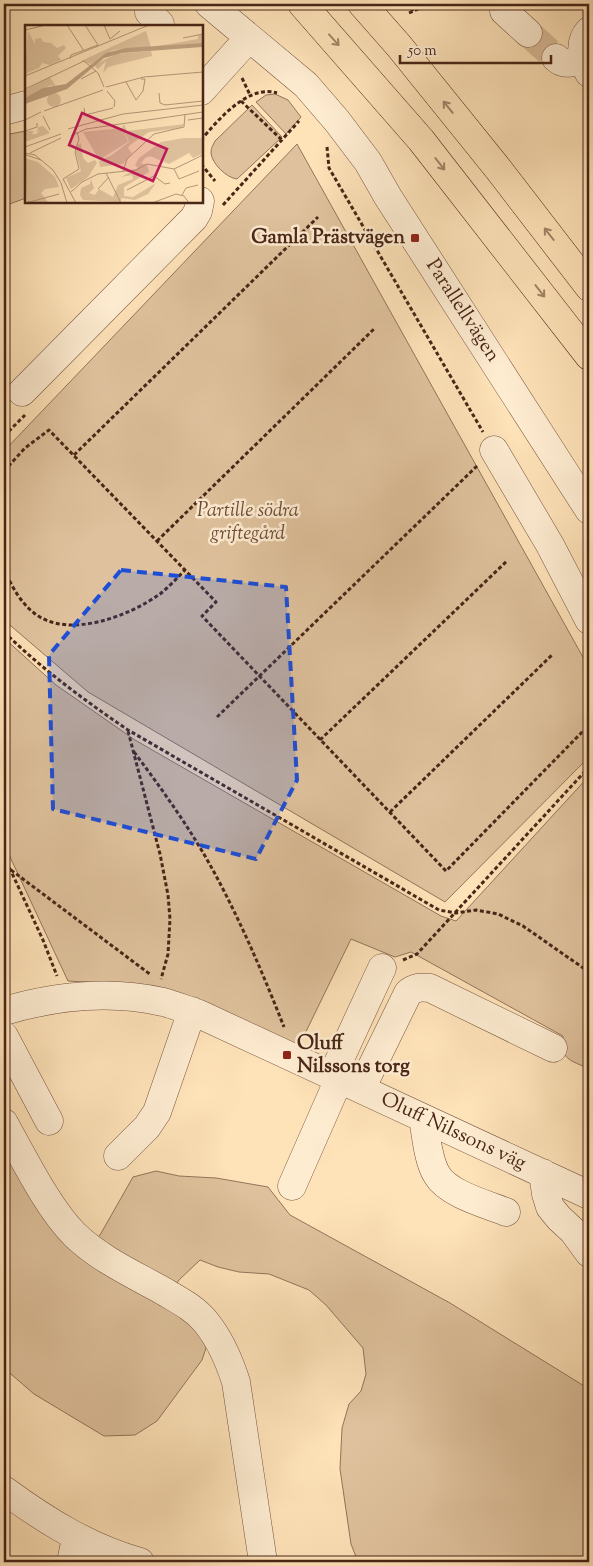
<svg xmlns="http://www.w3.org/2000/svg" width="593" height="1566" font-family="'Sorts Mill Goudy',serif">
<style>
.green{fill:#dfc29d;stroke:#94745a}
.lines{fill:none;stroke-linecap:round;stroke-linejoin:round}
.minor-tunnel{stroke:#dabc98;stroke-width:28;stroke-dasharray:28 14;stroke-linecap:butt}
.minor-casing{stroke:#76543f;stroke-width:29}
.highway-casing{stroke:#492517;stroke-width:29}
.path{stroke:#492517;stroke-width:3;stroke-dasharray:4 2.5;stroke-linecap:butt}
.minor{stroke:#feecd1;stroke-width:28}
.highway{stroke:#fee2b8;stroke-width:28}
.oneway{stroke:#a48468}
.marked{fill:#1d4ed8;fill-opacity:0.2;stroke:#1d4ed8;stroke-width:4;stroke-dasharray:10 6;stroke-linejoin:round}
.poi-dot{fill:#8f2418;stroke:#feecd1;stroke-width:2}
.labels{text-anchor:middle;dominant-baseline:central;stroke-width:5;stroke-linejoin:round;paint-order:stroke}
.poi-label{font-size:20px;font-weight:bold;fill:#492517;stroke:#feecd1;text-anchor:end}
.street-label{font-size:20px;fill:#492517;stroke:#feecd1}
.park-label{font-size:20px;font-style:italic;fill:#6e4c38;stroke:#feecd1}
.inset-road{fill:none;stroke:#b69678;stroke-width:1}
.view{fill:#c2185b;fill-opacity:0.15;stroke:#c2185b;stroke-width:2.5}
.inset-edge{fill:none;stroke:#492517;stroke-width:2.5}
</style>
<rect width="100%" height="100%" fill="#fee2b8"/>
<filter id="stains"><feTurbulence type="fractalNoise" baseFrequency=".004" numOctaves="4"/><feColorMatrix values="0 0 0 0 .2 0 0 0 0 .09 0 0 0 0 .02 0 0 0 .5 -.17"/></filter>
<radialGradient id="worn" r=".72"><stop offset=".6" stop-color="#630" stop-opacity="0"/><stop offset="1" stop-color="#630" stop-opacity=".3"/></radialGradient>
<path class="green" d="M275,94L288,100L301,117L286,134L256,102L266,95Z
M252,105L282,137L237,179C227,178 212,164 211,153C211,148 213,145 215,141Z
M26,131V198L4,206V135Z
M297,144L589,668V757L445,902L88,692L4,620V451Z
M4,638L56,685L135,740L441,916L456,921L589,776V1069C569,1059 561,1061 563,1036L411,952L395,957L351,939L299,1046L142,985L68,981L4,844Z
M4,1147L80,1253L100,1235L133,1177L156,1171L179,1176L216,1178L268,1187L290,1215L450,1303L589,1389V1562H358L351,1544L340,1469L342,1428L349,1404L361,1391L366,1374L363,1348L326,1305L309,1290L269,1274L239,1272L218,1267L200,1260L179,1280L163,1303L202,1333L206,1348L202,1360L157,1421L135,1435L104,1436L34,1394L4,1368Z"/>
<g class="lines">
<path class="minor-tunnel" d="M528,33L556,58"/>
<g class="minor-casing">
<path id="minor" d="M209,4L306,85L337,121L368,162L388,197L589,510
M504,11L528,33
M149,12L160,24V26
M589,31C578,43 582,61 589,73
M556,58C564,66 573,62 583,60
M201,91L249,38
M4,111L26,105
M22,392L194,218L198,211L200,201
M494,450L550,545L589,620
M4,1011C55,996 110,990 163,1002C175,1005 187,1010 199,1014L589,1195
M4,1036L49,1121
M332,1076L382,968
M361,1089L408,993C415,987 421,987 430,988L553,1048
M423,1118C426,1135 428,1161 437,1175C448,1194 486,1204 506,1212
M4,1123C23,1157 48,1208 75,1235C101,1260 135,1275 165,1292C180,1301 194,1308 205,1321C220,1339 229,1360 236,1382L263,1562
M118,1156L147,1127L157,1112L192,1011
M543,1173L546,1194L550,1207L559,1218L573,1231L589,1253
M292,1186L339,1079
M4,1490C46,1521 90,1548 140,1562
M71,1562L76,1538"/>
</g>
<g class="highway-casing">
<path id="highway" d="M302,4L421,140L589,356
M362,4L399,46L499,170L589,287"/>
</g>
<path class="path" d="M411,11L418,4
M409,13L429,4
M242,78L250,95
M241,101L283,141
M201,140C218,120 248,84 277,93
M327,147L329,168L483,432
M201,164L215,181
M223,205L299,121
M4,436L25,415
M74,455L318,217
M4,471L25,448L49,430L216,602L202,616L446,871L589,725
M157,541L375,328
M4,569C11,585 20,602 34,613C68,640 129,616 160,594C169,587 177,578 185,570
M4,632C42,669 84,700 128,730L439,910L456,913L476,910L498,914L523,926L589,972
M217,717L477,466
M128,731L160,854L168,895L170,919L168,954L161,979
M320,740L507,561
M134,752C161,788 187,824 209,863C238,915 262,971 284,1027
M583,774L589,783
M390,812L553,654
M4,856L43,940L57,976
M11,870L151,975
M403,960L417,954L589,767"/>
<use href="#minor" class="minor"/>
<use href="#highway" class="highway"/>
</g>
<defs><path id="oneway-shaft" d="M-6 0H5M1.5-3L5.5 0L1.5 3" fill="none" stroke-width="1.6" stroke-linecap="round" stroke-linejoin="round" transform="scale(1.25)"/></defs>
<g class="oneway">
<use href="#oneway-shaft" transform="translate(334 40) rotate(48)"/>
<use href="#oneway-shaft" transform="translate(448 107) rotate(-129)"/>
<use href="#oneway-shaft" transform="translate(440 164) rotate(52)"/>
<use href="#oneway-shaft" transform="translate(549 234) rotate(-128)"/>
<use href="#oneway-shaft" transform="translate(540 291) rotate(52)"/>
</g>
<path class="marked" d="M121,570L286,587L297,780L256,859L53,809L49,655Z"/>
<g class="poi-dot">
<rect x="410" y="233" width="10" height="10" rx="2.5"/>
<rect x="282" y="1050" width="10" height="10" rx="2.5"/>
</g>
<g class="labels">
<g class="poi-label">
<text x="405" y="238">Gamla Prästvägen</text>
<text x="297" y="1044" text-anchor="start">Oluff<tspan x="297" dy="23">Nilssons torg</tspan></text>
</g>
<g class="street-label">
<text transform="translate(462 311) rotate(57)">Parallellvägen</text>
<text transform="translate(453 1132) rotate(25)">Oluff Nilssons väg</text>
</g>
<g class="park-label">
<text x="248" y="511">Partille södra<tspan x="248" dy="23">griftegård</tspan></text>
</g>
</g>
<g transform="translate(25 25)">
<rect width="178" height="178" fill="#fee2b8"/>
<path d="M3,6L10,19V14L16,13L18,17L26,18L32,23L39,20L41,23L33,31L36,35L25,40L17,38L14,43L0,49ZM121,6L126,22L88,25L66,39L56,36ZM173,10H177V18L127,22L173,14ZM126,26L127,31L83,42L78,48L81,36L73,44L69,40L91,29ZM25,52L31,62L26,60L0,73V65ZM22 75a7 7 0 1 1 14 0a7 7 0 1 1-14 0ZM99,99L102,106L160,99L156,103L124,107L105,120L103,123L107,128L98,139L75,142L74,136L87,130L104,117L99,105L103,117L74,135L58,107L97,103ZM18,101L25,108L0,117V106H9L7,109H11L15,106L12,107L13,102ZM159,113H177V129L168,133L164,128L144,139L125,131L120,133L116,138L122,140L124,147L99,162V171L108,172L131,158L123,169L110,175L97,173L95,177L58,175L55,170L56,163L65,159L66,154L69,163L64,168L70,170L74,164L88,172L93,160L108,154L107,150L96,152L113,143L110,140L114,133L136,117ZM56,118L58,133L63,138L70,135L72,138L63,152L46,164L41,153L56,146L51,128L52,120ZM0,133L13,137L30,152L34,162L20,164L16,168L23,177H2Z" fill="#dfc29d"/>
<path d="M177,18V22L97,28L79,33L42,64L0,79V73L18,63L41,59L81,28L101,23Z" fill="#c0a281"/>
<path class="inset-road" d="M42,0L59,26M79,0L85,14L95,6M0,5L21,0M158,13L178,9M45,34L46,30L73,20L60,0M0,51L124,0M56,54L71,46M101,57L111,75L118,66L120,54H116M81,62L119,52L178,47M0,64L59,36L73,48L79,62M82,66L90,76L89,82M134,68L135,78L140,80L178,76M59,83L60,90L88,83M19,86L78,65M18,91L25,105M0,95L16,87M163,95L178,93M43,104L98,89L178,80M0,106L12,102V98M46,111L61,104L178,87M0,122L36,109M0,128L10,130L28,145L36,158L42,178M5,128L36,113M1,130L16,135M149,144L154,154L174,146M98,146L102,134L129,109L159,102L160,89M81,148L96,178M129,151L140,159L145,158M73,164L84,152M102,165L129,151L135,142M46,167L57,157L73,149L111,145L122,139L149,144L178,130M157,170L161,163L173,160M1,178L34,169M51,178L38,154L54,144L50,127L54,114L52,107M54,178H72M127,178L151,169L159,171L164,178"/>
<path class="view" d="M57,88L142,124L128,156L44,120Z"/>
<rect width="178" height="178" class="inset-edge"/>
</g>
<rect width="593" height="1566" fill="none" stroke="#fee2b8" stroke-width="20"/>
<rect x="5" y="5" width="583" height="1556" fill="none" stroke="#492517" stroke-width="2.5"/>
<rect x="10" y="10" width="573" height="1546" fill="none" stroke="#492517"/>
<path d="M400 55v8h151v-8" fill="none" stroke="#492517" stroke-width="2.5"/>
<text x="408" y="55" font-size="15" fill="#492517" stroke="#feecd1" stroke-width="4" paint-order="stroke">50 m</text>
<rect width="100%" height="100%" filter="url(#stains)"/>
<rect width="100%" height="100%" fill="url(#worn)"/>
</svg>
